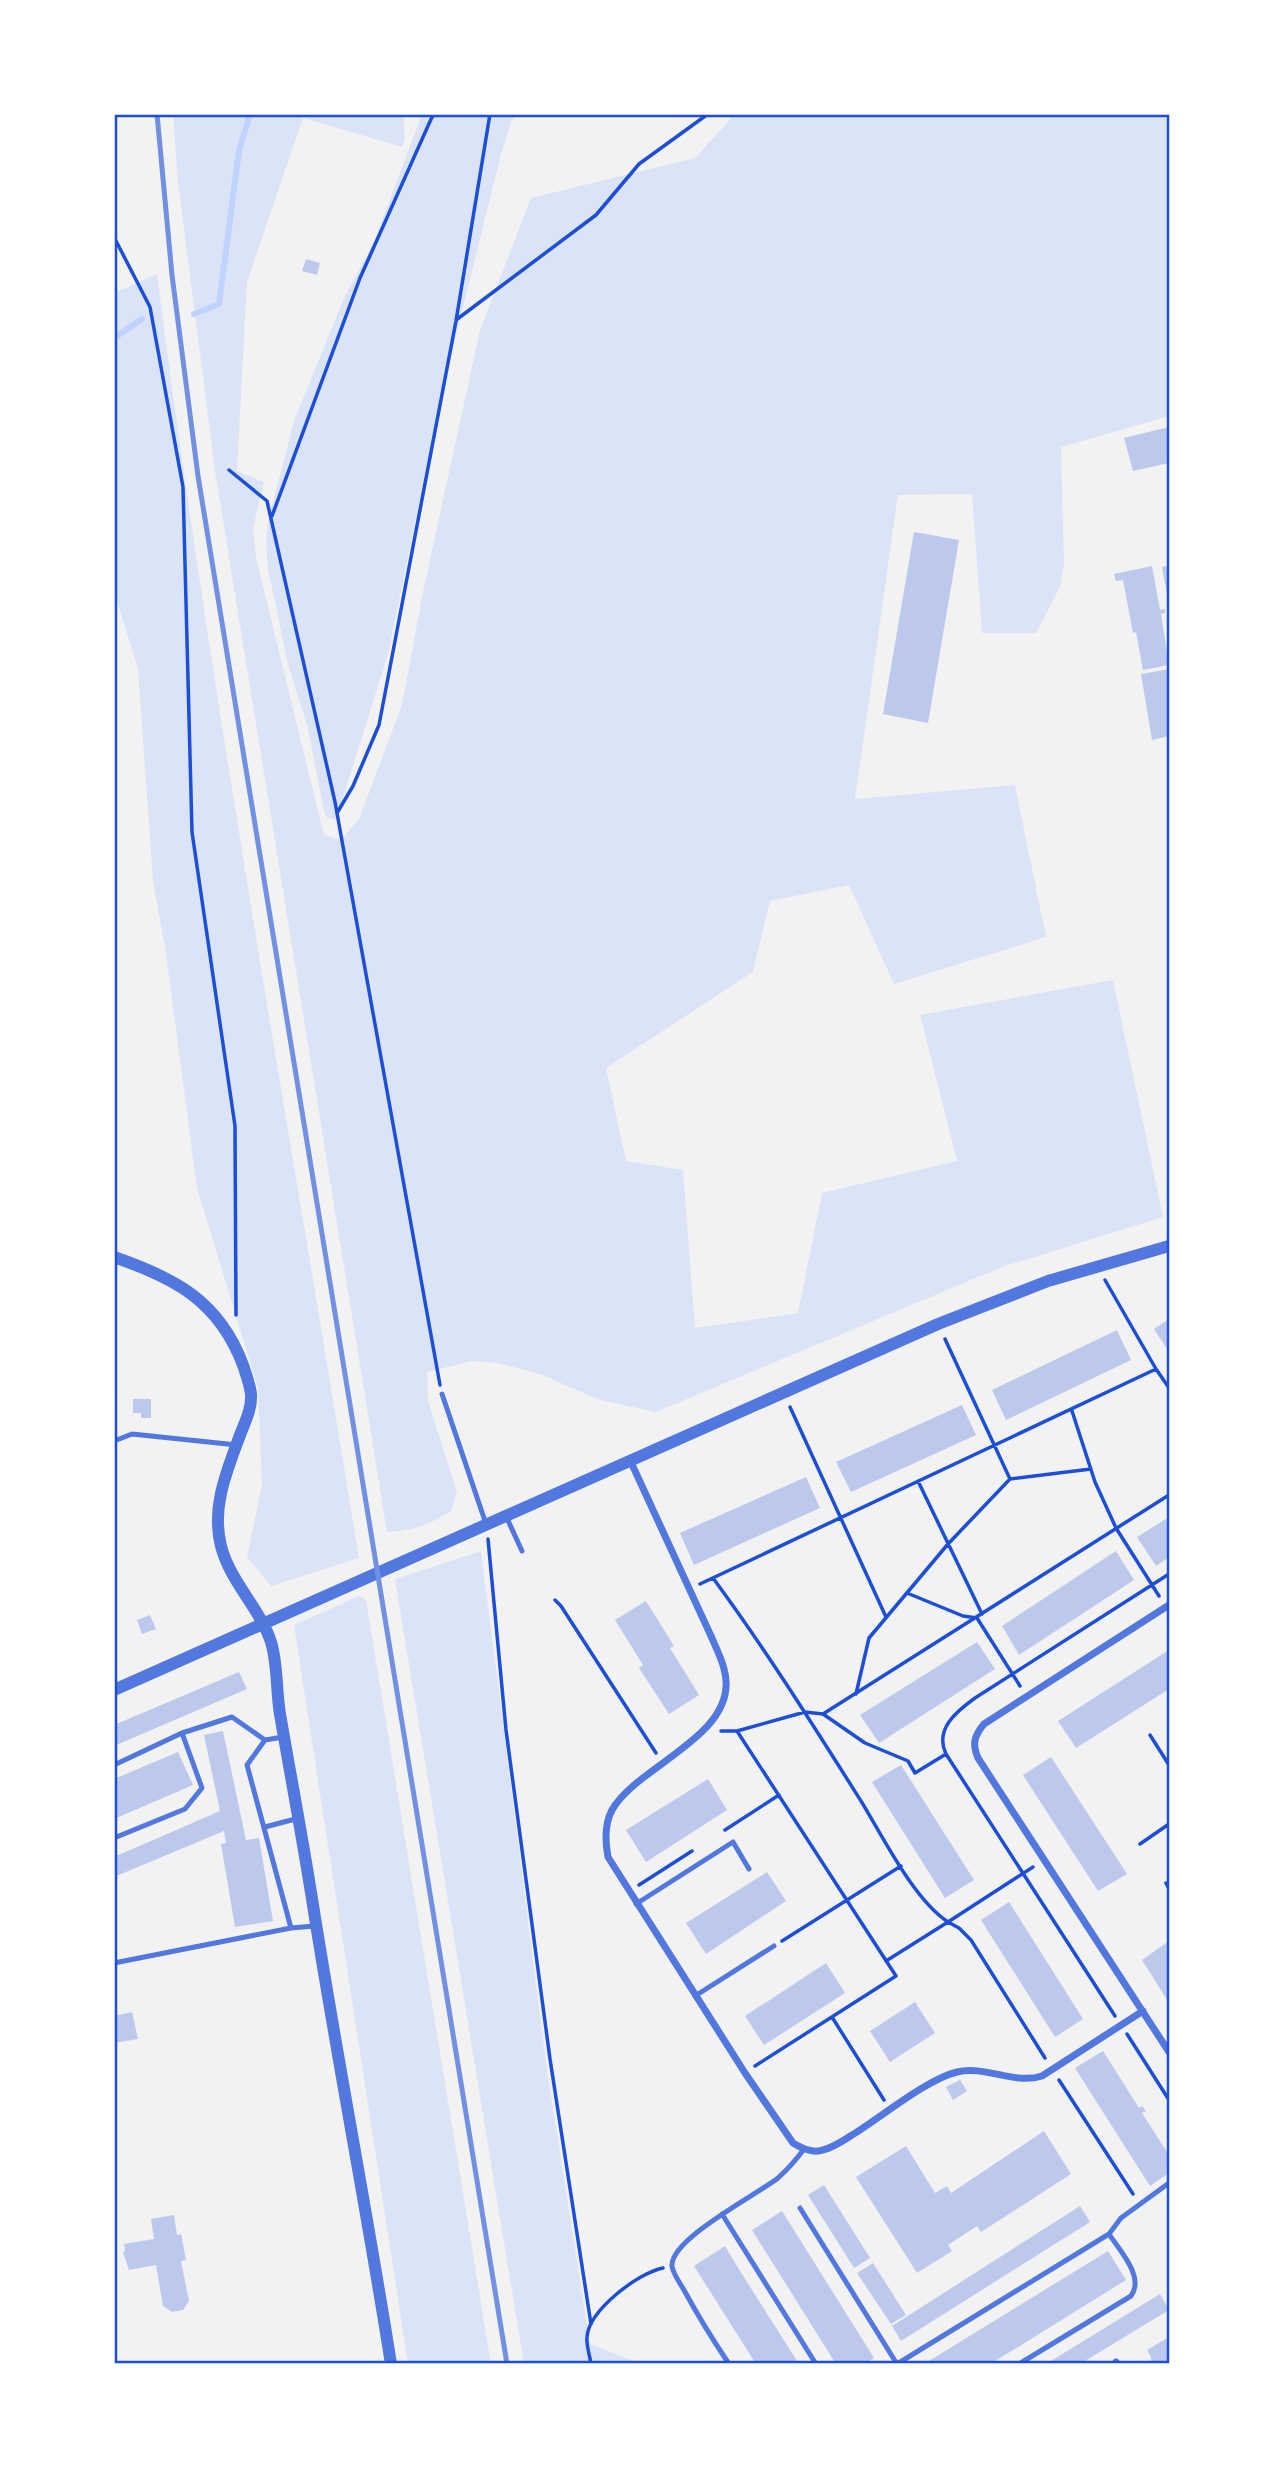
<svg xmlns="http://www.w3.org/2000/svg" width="1283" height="2478" font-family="Helvetica,sans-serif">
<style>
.green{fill:#dbe4f7}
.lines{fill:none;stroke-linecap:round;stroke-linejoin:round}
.stream{stroke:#bfd3fe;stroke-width:6}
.building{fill:#bdc9ec}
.path{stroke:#1d4ed8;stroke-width:3.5}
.service{stroke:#5277de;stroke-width:5}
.minor{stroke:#5277de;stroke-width:7}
.tertiary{stroke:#5277de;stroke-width:12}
.rail{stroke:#7290e2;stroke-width:5}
.neatline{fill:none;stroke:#1d4ed8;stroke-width:2.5}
</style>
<rect width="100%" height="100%" fill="#f2f2f2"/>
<path class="green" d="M173,114H403L405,139L402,147L303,118L247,282L237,471L264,482L253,528L256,558L324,835L341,840L359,819L402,705L423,592L480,330L531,198L695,158L735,114H1169V416L1061,447L1064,564L1060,587L1036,633H982L972,494L898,495L855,799L1015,785L1046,937L894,984L849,885L770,901L753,972L606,1068L626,1161L683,1170L695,1328L798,1313L822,1193L957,1161L920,1015L1113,980L1163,1217L1002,1267L656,1412L600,1400L540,1374L497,1363L472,1361L427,1372L428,1401L457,1492L451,1511C426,1526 416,1530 387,1532L215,471L178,182Z
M422,114H516L511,122L501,155L441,396L388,654L336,820L327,817L324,812L308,728L288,665L268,569L266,543L268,521L294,421L344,298L374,242Z
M157,274C212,704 290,1130 359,1558L271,1586L247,1557L262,1485L258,1388L197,1188L166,954L153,880L138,669L114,591V293Z
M481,1551L547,2070L590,2344L642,2364H524L395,1579Z
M359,1596L366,1600L491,2364H408L294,1625Z"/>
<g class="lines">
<path class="stream" d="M194,314L219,304L239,151L250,114
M114,338L142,319"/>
</g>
<path class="building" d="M306,259L320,263L317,275L302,271Z
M1169,427V463L1133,471L1124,438Z
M914,532L959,540L928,723L883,714Z
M1169,565V600H1168L1162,567Z
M1152,566L1160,610L1165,609V613L1161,614L1169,665L1143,670L1136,632L1133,633L1123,580L1116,581L1114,574Z
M1169,669V736L1152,740L1141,674Z
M1169,1319V1352L1154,1329Z
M1117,1330L1131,1360L1006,1420L992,1390Z
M133,1399H151V1418H141V1413H133Z
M962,1405L976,1435L851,1492L836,1462Z
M806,1477L820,1508L694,1565L680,1533Z
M1169,1517V1557L1156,1566L1137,1537Z
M1116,1551L1134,1580L1019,1655L1002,1626Z
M646,1601L674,1646L670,1648L699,1695L669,1714L639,1668L643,1665L615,1620Z
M150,1615L156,1629L142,1634L137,1620Z
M977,1642L995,1669L879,1743L860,1715Z
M1169,1650V1689L1076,1748L1058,1721Z
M239,1672L247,1689L114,1746V1725Z
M223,1731L246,1840L259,1838L273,1921L235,1927L221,1844L226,1843L224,1831L114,1877V1857L220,1811L204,1735Z
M178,1752L193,1785L114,1819V1779Z
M1051,1757L1127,1874L1098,1891L1023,1775Z
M901,1765L974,1880L945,1898L872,1782Z
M708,1779L727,1810L646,1862L626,1830Z
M767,1872L786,1901L706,1954L686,1923Z
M1009,1902L1083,2019L1055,2037L981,1920Z
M1169,1941V2003L1142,1960Z
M826,1963L845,1993L764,2045L745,2016Z
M915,2002L935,2033L890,2062L870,2031Z
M132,2012L138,2039L114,2043V2016Z
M1103,2051L1139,2108L1142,2106L1146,2111L1142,2113L1167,2152L1169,2151V2173L1150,2186L1075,2068Z
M960,2080L967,2091L953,2100L946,2087Z
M1044,2131L1071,2174L981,2232L977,2226L948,2245L952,2251L917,2273L856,2177L906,2146L935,2193L947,2186L951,2193Z
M824,2185L870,2258L854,2268L808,2195Z
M1080,2206L1090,2222L901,2341L892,2326Z
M782,2211L874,2358L865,2364H836L752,2230Z
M174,2215L177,2235L181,2234L186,2260L181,2261L189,2301L183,2310L172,2312L163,2306L156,2265L129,2270L123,2252L125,2251L124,2244L154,2239L151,2219Z
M725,2246L740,2271L799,2364H756L694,2266Z
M1108,2251L1126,2280L1031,2339L990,2364H924Z
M873,2263L906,2315L891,2324L857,2273Z
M1160,2294L1169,2310L1080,2364H1046Z
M1169,2337V2364H1151V2357L1147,2350Z"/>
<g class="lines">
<path class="path" d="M114,237L150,307L183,487L192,832L235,1126L236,1315
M456,320L596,215L639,164L708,114
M229,470L267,501L335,802L440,1385
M272,516L360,278L432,117L436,114
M337,813L353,786L379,725L456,321L490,114
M1105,1280L1156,1369
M945,1339L1010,1479L1091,1469
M790,1407L886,1617
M1072,1411L1095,1482L1116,1528L1159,1596
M918,1481L982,1614
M488,1539L506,1730L550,2059L591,2324
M713,1578C766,1650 813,1725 861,1801C883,1837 914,1900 948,1922L1033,1867
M700,1584L1156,1369L1169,1388
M907,1593L963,1616L977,1618L1020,1686
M555,1600L561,1606L656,1753
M856,1694L869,1638L948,1544L1010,1479
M823,1714L865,1743L908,1761L915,1773L946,1754
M721,1731H737L896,1976L755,2066
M737,1731L805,1712L823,1714L1169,1495
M1150,1735L1169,1765
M725,1830L779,1795
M1140,1844L1169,1824
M1166,1883L1169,1889
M639,1885L692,1851
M782,1941L901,1866
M886,1961L948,1922L959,1928L971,1940L1045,2058
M1115,2016L946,1754C934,1729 957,1711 975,1698L1169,1574
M832,2017L884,2100
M1127,2034L1169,2100
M1059,2080L1133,2194
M591,2364C590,2356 586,2345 587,2337C589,2310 638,2273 663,2268"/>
<path class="service" d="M442,1394L486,1524
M114,1441L132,1434L237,1445
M506,1516L522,1551
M265,1740L247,1765L291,1928L315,1926
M114,1765L182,1733L232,1717L265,1740L283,1737
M265,1827L299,1818
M114,1838L185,1809L202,1788L182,1733
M636,1904L733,1842L749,1869
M114,1963L291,1928
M695,1996L774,1946
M800,2208L897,2364L1109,2234L1121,2218L1169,2183
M722,2214L816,2364
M729,2364C713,2340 698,2316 684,2290C680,2283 673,2274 672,2266C670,2239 758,2194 778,2178C788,2169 796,2160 804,2149
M1019,2364L1131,2296C1145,2277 1120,2251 1109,2234"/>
<path class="minor" d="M630,1460L711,1636C717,1650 725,1665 726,1681C730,1738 635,1768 612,1810C604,1825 605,1841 608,1857L745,2073L793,2143C801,2148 809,2152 818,2151C829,2150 843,2141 852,2135C880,2118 927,2079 957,2072C985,2065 1014,2085 1042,2076L1143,2011
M1169,1605L984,1724C974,1736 972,1744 978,1758L1169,2052
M1116,2362L1117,2364"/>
<path class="tertiary" d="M114,1257C175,1278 219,1301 243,1365C246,1374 250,1385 251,1394C252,1409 245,1422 240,1435C227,1471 211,1507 221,1546C230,1582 260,1608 271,1642C278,1665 276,1691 280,1714C291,1778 303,1841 313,1905C337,2058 367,2211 391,2364
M114,1690L938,1324L1048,1281L1169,1246"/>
<path class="rail" d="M157,114L172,275L198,476L507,2364"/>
</g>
<rect width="1283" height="2478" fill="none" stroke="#ffffff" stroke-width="231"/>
<rect x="116" y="116" width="1052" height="2246" class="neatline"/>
</svg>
